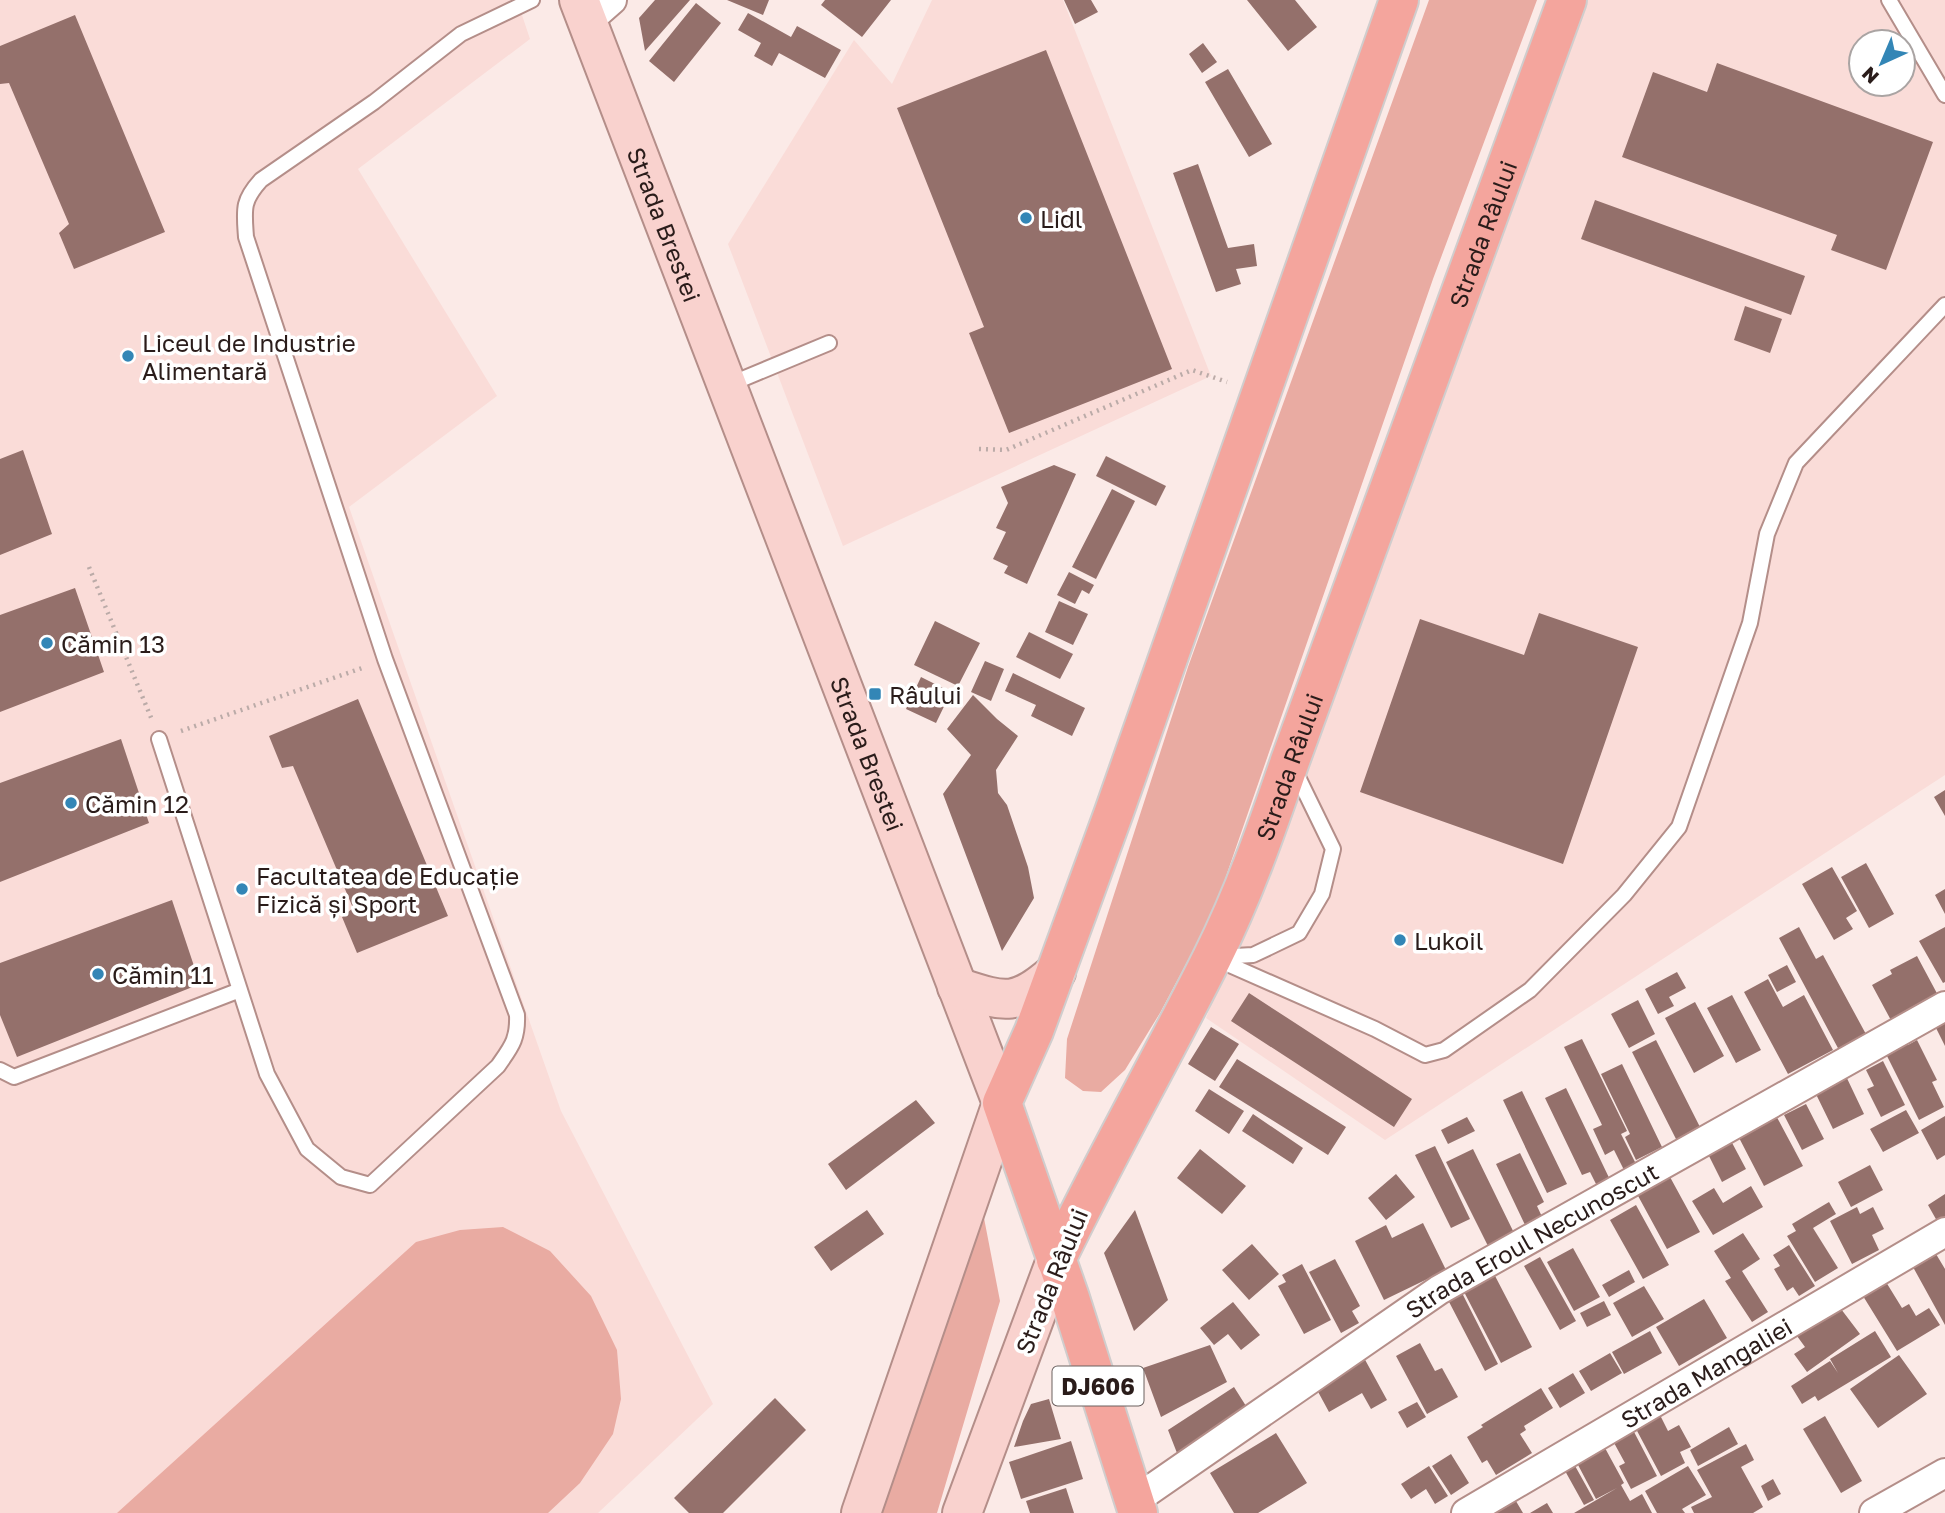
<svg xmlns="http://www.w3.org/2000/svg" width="1945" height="1513" font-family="'Golos Text',sans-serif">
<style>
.built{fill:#fadcd8;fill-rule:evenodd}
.green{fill:#e9aba2}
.building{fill:#94706b}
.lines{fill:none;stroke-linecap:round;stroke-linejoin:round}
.lane-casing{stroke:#b48e89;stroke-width:18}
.street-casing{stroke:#b48e89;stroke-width:32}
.secondary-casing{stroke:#b48e89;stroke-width:42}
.primary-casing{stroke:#d0cdcd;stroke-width:42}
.path{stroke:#bbaba8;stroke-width:4.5;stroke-dasharray:2 5;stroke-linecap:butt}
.lane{stroke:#fff;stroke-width:14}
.street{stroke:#fff;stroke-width:28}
.secondary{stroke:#f9d2ce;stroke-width:38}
.primary{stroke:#f4a59d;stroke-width:38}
.poi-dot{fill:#3386b6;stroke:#fff;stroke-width:2.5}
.labels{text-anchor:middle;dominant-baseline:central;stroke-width:7;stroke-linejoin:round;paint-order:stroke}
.shield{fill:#fff;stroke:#6a605f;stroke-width:2}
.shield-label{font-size:23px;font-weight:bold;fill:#2a1c1a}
.poi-label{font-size:24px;fill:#2a1c1a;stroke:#fff;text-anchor:start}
.street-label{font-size:24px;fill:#2a1c1a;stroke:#fff}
</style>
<rect width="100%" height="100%" fill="#fbeae7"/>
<path class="built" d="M0,0H517L530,39L358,169L497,396L349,507L561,1111L713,1404L598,1513H0Z
M932,0H1063L1211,376L843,546L728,244L854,40L892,84Z
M1586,0H1945V775L1385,1140L1206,1018ZM1861,42H1903V84H1861Z"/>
<path class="green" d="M1429,0H1537L1433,279L1214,911L1160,1013L1125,1070L1101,1092L1083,1091L1065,1078L1067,1039L1188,667Z
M984,1218L1000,1301L937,1513H875Z
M503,1227L550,1251L591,1296L617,1350L621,1399L613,1434L580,1483L548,1513H117L416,1242L460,1230Z"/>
<path class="building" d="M655,0H690L645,51L639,18Z
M727,0H769L763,15Z
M825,0H891L862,37L821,5Z
M1064,0H1091L1098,12L1075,24Z
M1247,0H1295L1317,27L1288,51Z
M696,3L721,23L674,82L649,61Z
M748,13L791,37L797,26L841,50L825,78L779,53L772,66L754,56L761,43L738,30Z
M75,15L165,232L74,269L59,233L69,224L9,83L0,84V46Z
M1203,43L1217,62L1202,73L1189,54Z
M1046,50L1172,369L1009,433L969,333L984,327L897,108Z
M1717,63L1933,142L1886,270L1831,250L1837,235L1622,157L1653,72L1707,92Z
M1228,69L1272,144L1249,157L1205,82Z
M1198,164L1228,248L1254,244L1257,266L1236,269L1241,284L1216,292L1173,173Z
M1595,200L1805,276L1791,315L1581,239Z
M1745,306L1782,319L1770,353L1734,340Z
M23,450L52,534L0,555V459Z
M1106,456L1166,486L1156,506L1096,476Z
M1054,465L1076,474L1027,584L1004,573L1008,566L993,559L1006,532L996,528L1008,503L1001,487Z
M1112,489L1135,501L1096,579L1072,567Z
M1069,572L1094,585L1089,594L1082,590L1075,604L1057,595Z
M75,588L104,672L0,712V615Z
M1059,601L1088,614L1073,645L1045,632Z
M1539,613L1638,647L1563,864L1360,792L1420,619L1524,655Z
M935,621L980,643L958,686L914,665Z
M1029,632L1073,654L1060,679L1016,657Z
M985,661L1004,669L991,701L971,692Z
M1013,673L1085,708L1072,736L1031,716L1036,705L1005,691Z
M921,677L951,692L936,723L906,709Z
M973,695L997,719L1018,736L996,770L998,793L1007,805L1028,867L1034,898L1002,951L943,794L971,755L947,729Z
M358,699L448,916L357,953L342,917L353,908L293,766L282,768L269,736Z
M121,739L149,823L0,882V783Z
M1945,790V816L1934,797Z
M1866,863L1894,914L1869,928L1841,877Z
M1832,867L1857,911L1846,918L1853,929L1834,940L1802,884Z
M1945,889V914L1935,895Z
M172,900L200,984L17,1057L0,1015V963Z
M1799,927L1816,959L1823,955L1867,1036L1839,1050L1779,938Z
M1945,927V982L1943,983L1919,941Z
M1917,956L1940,999L1893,1024L1872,985L1892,974L1890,970Z
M1787,965L1796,982L1777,992L1768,975Z
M1677,972L1686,988L1669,997L1674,1006L1658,1014L1645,989Z
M1768,979L1783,1007L1804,995L1833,1050L1788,1074L1744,992Z
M1249,993L1412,1099L1394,1127L1231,1021Z
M1732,995L1761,1050L1736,1063L1707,1008Z
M1638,1000L1655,1034L1629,1048L1611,1014Z
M1695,1002L1724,1056L1694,1073L1665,1018Z
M1945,1017V1046L1933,1022Z
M1211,1027L1239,1044L1215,1081L1188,1064Z
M1904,1037L1908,1045L1917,1040L1937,1080L1932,1082L1944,1107L1919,1120L1883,1048Z
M1582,1039L1627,1131L1621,1134L1636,1164L1624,1170L1614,1150L1605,1155L1593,1129L1602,1125L1564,1047Z
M1656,1040L1702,1131L1678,1143L1632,1052Z
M1237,1059L1346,1127L1328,1155L1219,1087Z
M1883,1061L1905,1105L1881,1117L1867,1089L1874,1086L1866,1070Z
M1622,1064L1662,1147L1636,1160L1625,1137L1630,1134L1601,1074Z
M1844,1072L1864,1114L1833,1129L1813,1088Z
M1566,1088L1613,1186L1600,1192L1590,1172L1582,1175L1545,1098Z
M1209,1089L1244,1111L1229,1134L1195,1111Z
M1522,1091L1567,1184L1547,1193L1503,1100Z
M916,1100L935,1123L846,1190L828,1164Z
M1806,1104L1824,1139L1802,1150L1784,1115Z
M1773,1110L1803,1166L1764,1186L1735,1130Z
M1906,1110L1919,1133L1883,1152L1870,1129Z
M1253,1114L1303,1148L1293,1164L1242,1131Z
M1945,1116V1155L1937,1160L1921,1130Z
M1467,1117L1475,1131L1448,1144L1441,1130Z
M1730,1139L1746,1169L1722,1182L1707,1152Z
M1435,1146L1470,1219L1451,1228L1415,1155Z
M1200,1149L1246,1186L1222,1214L1177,1178Z
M1473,1149L1516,1237L1490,1250L1446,1162Z
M1520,1153L1544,1202L1537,1206L1544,1221L1527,1229L1496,1164Z
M1870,1165L1883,1190L1851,1207L1838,1182Z
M1396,1174L1415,1197L1386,1220L1368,1198Z
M1670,1177L1700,1232L1667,1249L1637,1194Z
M1751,1186L1763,1207L1713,1235L1692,1201L1714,1188L1723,1203Z
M1945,1194V1216L1937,1221L1928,1205Z
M1829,1202L1836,1214L1813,1228L1838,1268L1815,1282L1787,1236L1796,1231L1792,1224Z
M1636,1205L1669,1265L1643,1279L1610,1220Z
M1857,1207L1860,1214L1873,1207L1884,1229L1872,1235L1879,1250L1852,1264L1830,1221Z
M867,1210L884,1234L831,1271L814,1247Z
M1135,1210L1168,1300L1134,1331L1104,1253Z
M1423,1223L1446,1270L1384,1300L1355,1241L1386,1225L1392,1238Z
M1743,1233L1760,1259L1742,1271L1768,1312L1752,1322L1725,1281L1731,1278L1714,1251Z
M1252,1244L1279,1274L1249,1300L1222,1270Z
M1789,1245L1815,1286L1799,1296L1793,1287L1787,1291L1774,1269L1780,1266L1773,1255Z
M1573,1248L1600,1297L1574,1311L1547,1262Z
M1936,1254L1945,1269V1325L1913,1267Z
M1540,1257L1576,1321L1560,1330L1524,1266Z
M1335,1259L1360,1306L1352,1311L1359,1323L1341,1333L1309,1272Z
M1302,1264L1331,1320L1304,1334L1278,1286L1286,1282L1282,1275Z
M1629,1270L1635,1282L1609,1297L1602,1285Z
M1493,1272L1532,1347L1501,1363L1462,1288Z
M1886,1282L1902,1308L1909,1304L1916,1316L1929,1308L1940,1325L1897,1351L1863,1296Z
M1644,1286L1664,1319L1632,1337L1613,1303Z
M1461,1291L1498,1364L1485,1371L1447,1298Z
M1704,1299L1727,1338L1679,1366L1656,1327Z
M1604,1301L1611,1315L1587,1327L1580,1313Z
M1233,1302L1260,1335L1241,1350L1228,1334L1214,1345L1200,1328Z
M1838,1305L1860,1334L1807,1372L1794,1354L1805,1347L1797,1336Z
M1650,1331L1662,1353L1624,1374L1612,1352Z
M1875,1331L1891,1357L1818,1401L1815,1396L1802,1404L1791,1386L1830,1361L1838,1373L1830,1359Z
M1420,1343L1435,1371L1442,1368L1458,1397L1427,1414L1396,1356Z
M1210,1345L1227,1382L1161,1417L1143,1368Z
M1610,1353L1622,1373L1591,1391L1579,1371Z
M1899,1355L1927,1394L1878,1428L1850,1389Z
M1363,1356L1387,1400L1371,1409L1362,1393L1329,1412L1316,1388L1349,1370L1346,1365Z
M1573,1373L1585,1393L1560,1408L1548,1388Z
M1234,1387L1246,1406L1177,1453L1168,1430Z
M1541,1388L1553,1408L1524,1426L1526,1430L1520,1434L1532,1453L1496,1475L1487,1460L1482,1463L1467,1437L1483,1427L1481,1425Z
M775,1398L806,1430L723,1513H689L674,1498Z
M1049,1399L1061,1439L1014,1447L1023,1421L1031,1404Z
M1417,1402L1426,1417L1407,1428L1398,1412Z
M1660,1415L1668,1431L1679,1425L1691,1447L1680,1452L1685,1463L1661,1476L1635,1427Z
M1825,1416L1862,1481L1841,1493L1803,1429Z
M1729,1427L1738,1444L1698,1466L1690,1450Z
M1633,1430L1657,1476L1631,1489L1619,1466L1625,1463L1613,1441Z
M1276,1433L1307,1483L1258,1513H1234L1210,1473Z
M1071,1441L1083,1479L1021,1499L1009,1462Z
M1746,1444L1754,1460L1741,1467L1763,1507L1753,1513H1694L1691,1507L1712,1497L1697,1470Z
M1605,1448L1624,1483L1621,1485L1630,1501L1642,1494L1652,1513H1574L1617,1488L1596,1499L1577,1463Z
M1451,1454L1469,1483L1451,1495L1432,1466Z
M1574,1464L1594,1500L1584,1505L1564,1469Z
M1429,1466L1448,1496L1435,1504L1426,1489L1411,1499L1401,1484Z
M1688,1466L1706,1495L1682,1509L1685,1513H1657L1645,1491Z
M1773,1479L1781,1494L1768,1501L1761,1486Z
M1066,1488L1074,1513H1030L1026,1501Z
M1510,1491L1523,1513H1485Z
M1547,1503L1553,1513H1530Z"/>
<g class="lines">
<g class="lane-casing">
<path id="lane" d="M1889,0L1945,95
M728,385L829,343
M159,739L267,1074L307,1149L341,1177L370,1185L498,1066C511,1047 518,1040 517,1015L385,659L246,237C244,209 242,201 261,180L374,102L461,34L532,0
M1217,957L1253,955L1299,933L1322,894L1333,849L1294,769
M1214,958L1375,1029L1425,1055L1444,1050L1530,990L1624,895L1679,827L1750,623L1767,534L1796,463L1945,305
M0,1070L14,1077L240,990"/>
</g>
<g class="street-casing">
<g id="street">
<path d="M587,22L612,0"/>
<path id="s1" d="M1134,1501L1439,1290L1945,1006"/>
<path id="s2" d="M1466,1513L1945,1232"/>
<path d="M1874,1513L1945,1473"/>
</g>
</g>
<g class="secondary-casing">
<g id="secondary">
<path id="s3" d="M579,0L1002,1103L861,1513"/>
<path d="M957,987C1006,1003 1016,1007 1056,972"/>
<path d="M962,1513L1056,1260"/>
</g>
</g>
<g class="primary-casing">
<g id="primary">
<path id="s4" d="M1056,1260C1105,1158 1161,1060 1212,958C1244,894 1267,828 1290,761L1567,0"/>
<path d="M1138,1513L1070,1298L1002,1103L1034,1031L1114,812L1399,0"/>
</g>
</g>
<path class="path" d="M979,449L1006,450L1192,370L1227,382
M89,567L152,720
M181,731L365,667"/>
<use href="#lane" class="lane"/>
<use href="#street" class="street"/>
<use href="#secondary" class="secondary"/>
<use href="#primary" class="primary"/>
</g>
<g class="poi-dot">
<circle cx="1026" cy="218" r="7"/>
<circle cx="128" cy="356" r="7"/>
<circle cx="47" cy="643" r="7"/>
<rect x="868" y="687" width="14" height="14" rx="3.5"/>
<circle cx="71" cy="803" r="7"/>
<circle cx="242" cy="889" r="7"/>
<circle cx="1400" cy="940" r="7"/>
<circle cx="98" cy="974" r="7"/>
</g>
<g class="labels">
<rect class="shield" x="1052.5" y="1366.5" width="91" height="39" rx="5"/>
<g class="shield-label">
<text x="1098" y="1386">DJ606</text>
</g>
<g class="poi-label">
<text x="1040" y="218">Lidl</text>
<text x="142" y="342">Liceul de Industrie<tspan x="142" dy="28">Alimentară</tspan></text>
<text x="61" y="643">Cămin 13</text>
<text x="889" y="694">Râului</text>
<text x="85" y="803">Cămin 12</text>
<text x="256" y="875">Facultatea de Educație<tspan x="256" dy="28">Fizică și Sport</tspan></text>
<text x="1414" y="940">Lukoil</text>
<text x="112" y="974">Cămin 11</text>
</g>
<g class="street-label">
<text stroke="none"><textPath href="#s3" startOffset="240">Strada Brestei</textPath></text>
<text stroke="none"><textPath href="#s4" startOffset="1113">Strada Râului</textPath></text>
<text stroke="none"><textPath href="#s3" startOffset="807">Strada Brestei</textPath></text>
<text stroke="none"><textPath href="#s4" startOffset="546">Strada Râului</textPath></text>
<text stroke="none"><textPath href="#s1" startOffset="476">Strada Eroul Necunoscut</textPath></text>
<text transform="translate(1051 1281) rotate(-68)">Strada Râului</text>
<text stroke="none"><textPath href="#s2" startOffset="278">Strada Mangaliei</textPath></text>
</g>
</g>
<g transform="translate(1882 63) rotate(224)"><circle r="33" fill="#ffffff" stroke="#aaa4a3" stroke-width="2"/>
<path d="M0-5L12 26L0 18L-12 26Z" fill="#3386b6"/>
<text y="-10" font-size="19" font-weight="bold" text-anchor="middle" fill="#2a1c1a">N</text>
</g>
</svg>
